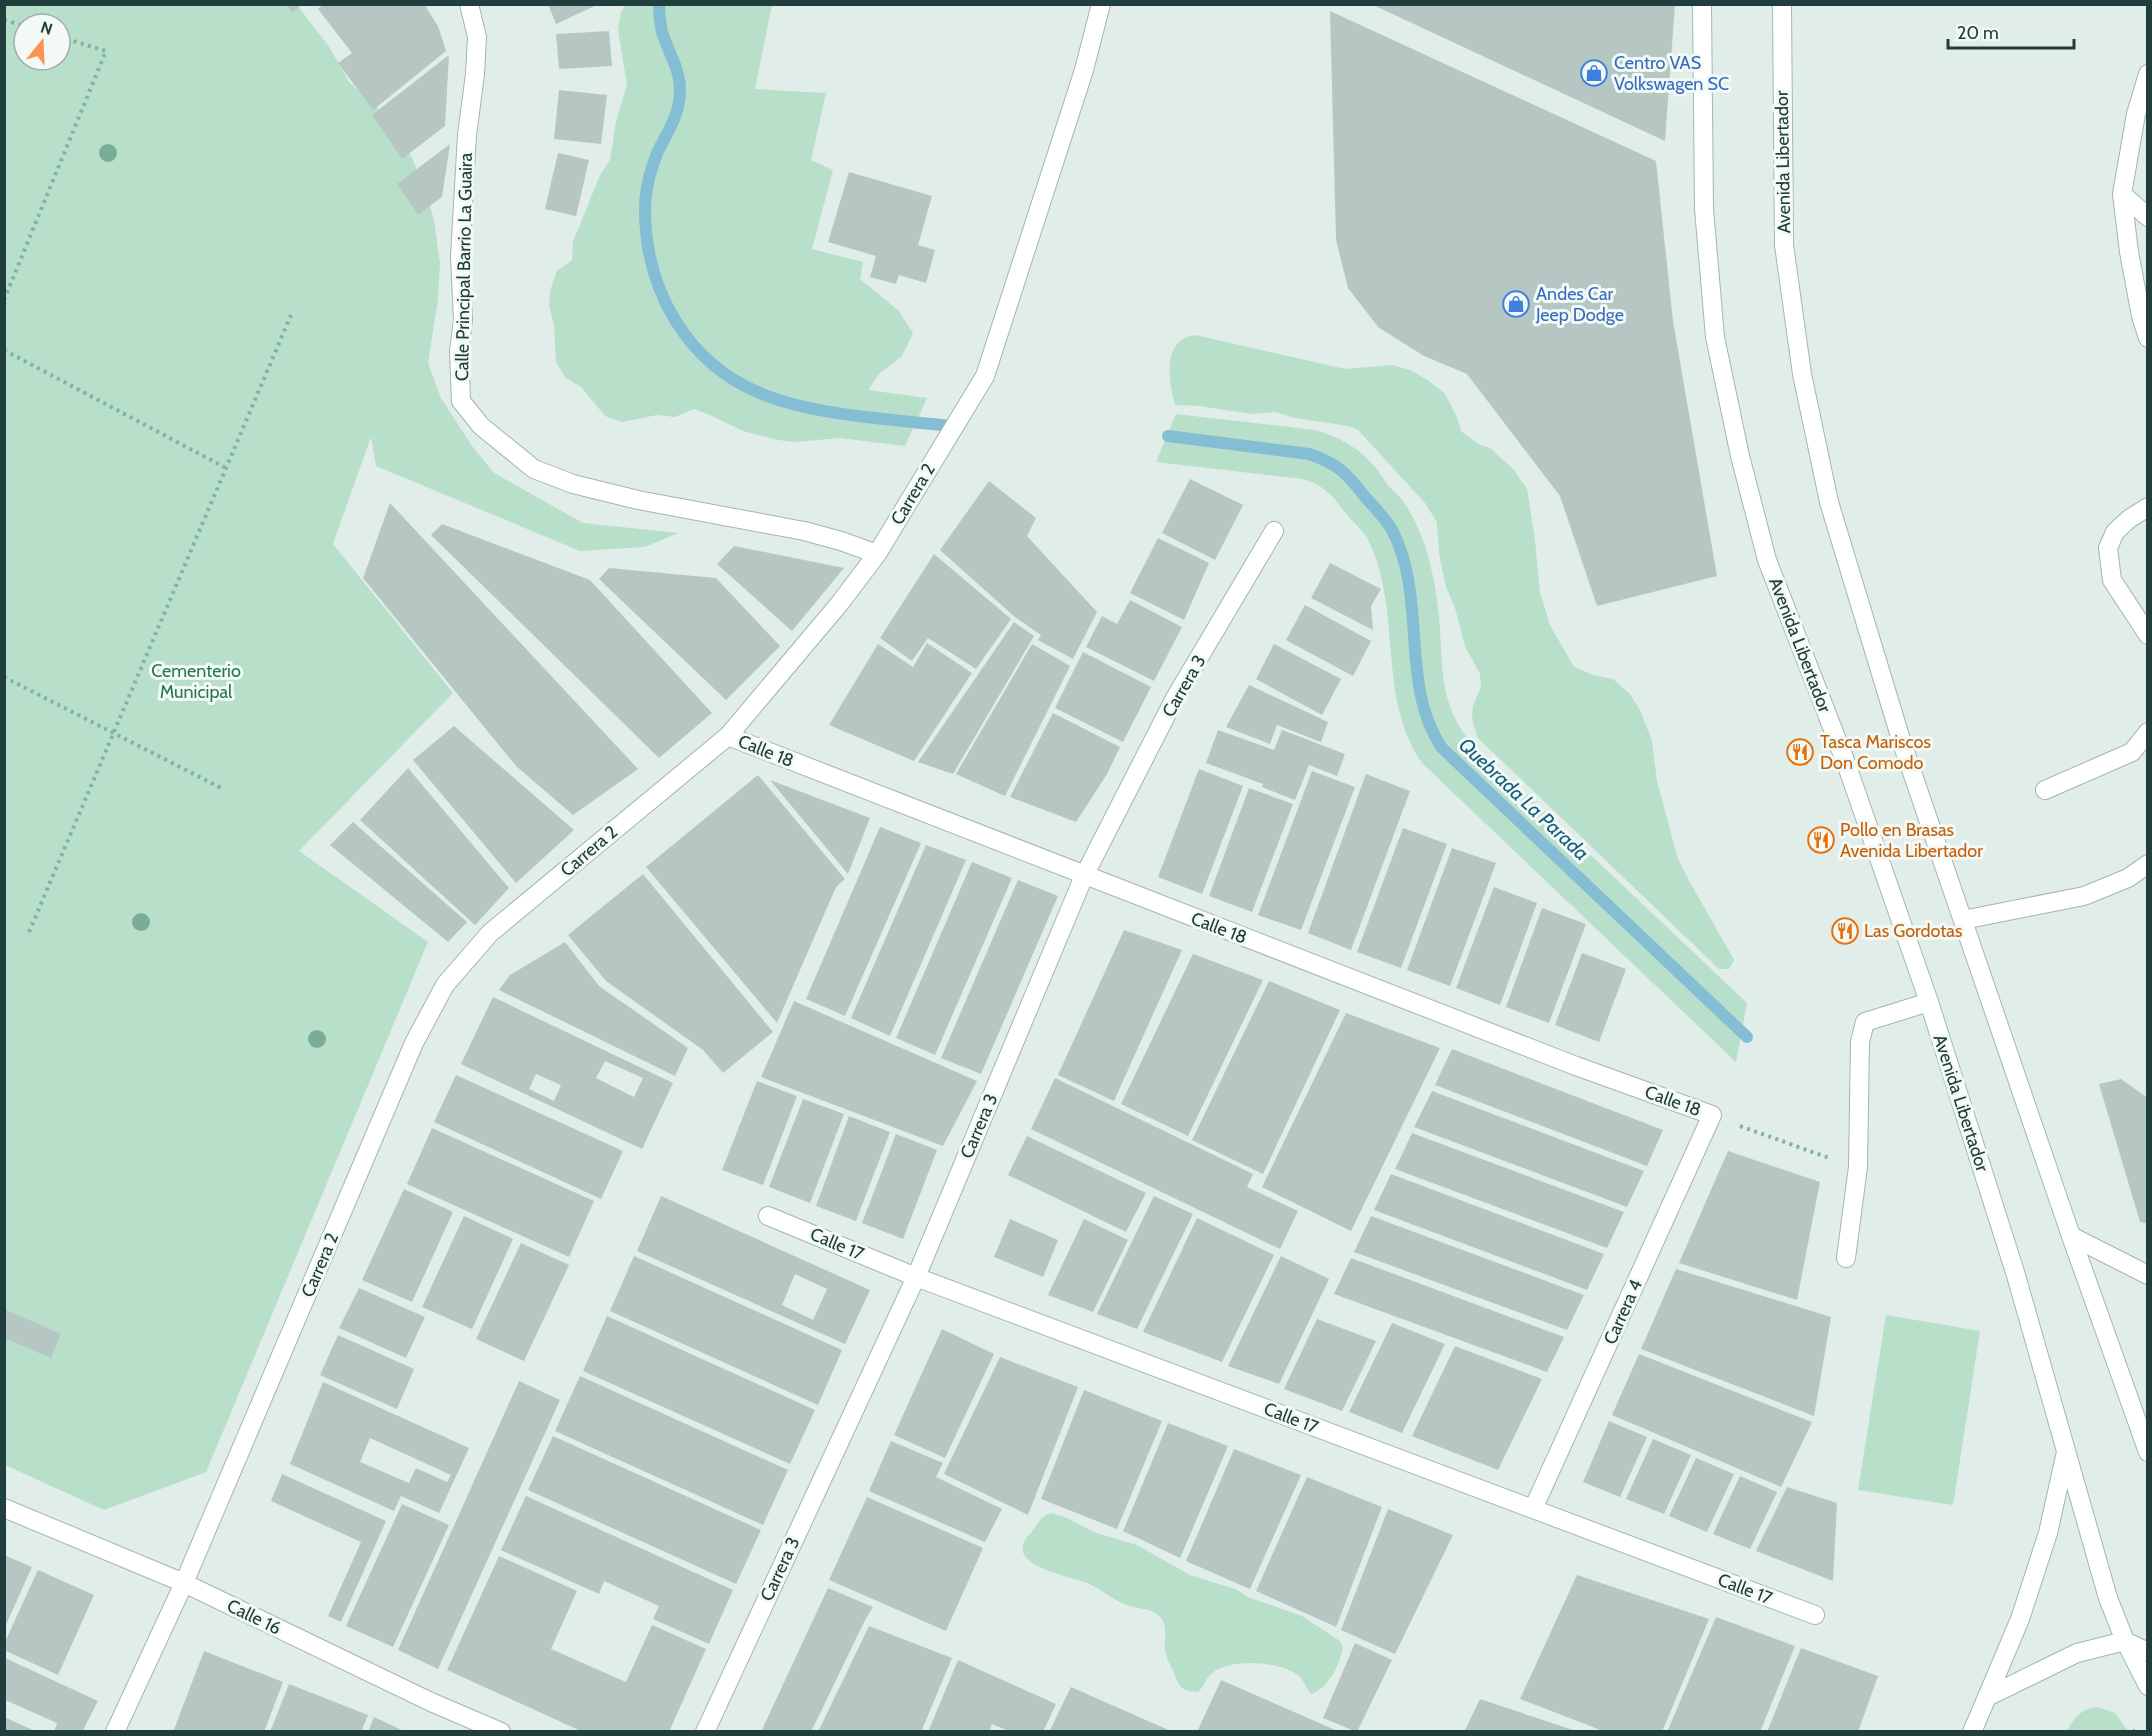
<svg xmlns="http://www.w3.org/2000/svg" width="2152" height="1736" font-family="Cabin,sans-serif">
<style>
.green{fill:#b8dfc9;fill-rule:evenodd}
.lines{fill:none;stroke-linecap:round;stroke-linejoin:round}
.stream{stroke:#85bdd5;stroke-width:12}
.building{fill:#b6c7c3;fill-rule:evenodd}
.service-casing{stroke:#a3b5b1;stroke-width:20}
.minor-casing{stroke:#a3b5b1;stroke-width:20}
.tertiary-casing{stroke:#a3b5b1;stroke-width:20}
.secondary-casing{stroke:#9eb9b3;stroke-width:20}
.path{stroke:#7fb2aa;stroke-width:4;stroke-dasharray:3 4.5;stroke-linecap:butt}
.service{stroke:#fff;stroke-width:18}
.minor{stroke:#fff;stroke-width:18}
.tertiary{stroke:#fff;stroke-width:18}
.secondary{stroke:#fff;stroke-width:18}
.tree{fill:#7bad96}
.labels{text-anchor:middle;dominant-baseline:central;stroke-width:6;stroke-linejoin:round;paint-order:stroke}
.shop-label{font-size:18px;fill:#366cbe;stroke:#f2f9f6;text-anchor:start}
.street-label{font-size:18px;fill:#203e3b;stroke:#f2f9f6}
.park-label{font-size:18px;fill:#287853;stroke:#f2f9f6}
.food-label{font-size:18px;fill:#c56008;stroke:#f2f9f6;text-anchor:start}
.water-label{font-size:20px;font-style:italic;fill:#165d7e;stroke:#f2f9f6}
</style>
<rect width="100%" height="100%" fill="#e1ede9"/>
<path class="green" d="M626,4L772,5L755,89L826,93L811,160L833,170L812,249L863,262L860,279L899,311L913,333L902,356L879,374L868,390L927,398L905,446L840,438L795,442L778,440L743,431L710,415L694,409L675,417L657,415L622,422L605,416L581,387L565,377L556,362L554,325L549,305L551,288L557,271L572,260L573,242L600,175L610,160L616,122L627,85L618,30L621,12Z
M5,5H297L330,48L349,82L390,119L412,158L427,195L434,220L440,264L438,299L428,363L441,398L472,446L494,473L583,523L678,533L645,547L580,551L376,466L371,437L333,544L453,693L299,851L428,942L206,1472L104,1510L5,1465ZM24,24H60V60H24Z
M1195,335L1345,369L1392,365L1410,370L1429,381L1445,394L1455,413L1462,432L1480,445L1490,448L1514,470L1527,489L1535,540L1540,592L1550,625L1574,667L1593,675L1613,679L1629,693L1640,710L1652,741L1657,781L1677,856L1687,877L1734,960L1729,969H1719L1478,738L1474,727L1472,717L1473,706L1481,686L1480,674L1465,646L1455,608L1446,587L1439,554L1437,522L1425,503L1358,430L1348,426L1295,418L1275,412L1252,414L1199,406L1175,405C1169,381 1161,340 1195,335Z
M1176,414L1315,430C1339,437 1360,448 1376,468C1380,473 1383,478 1386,483C1393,491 1402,498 1407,507C1427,539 1435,579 1439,616C1443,663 1438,703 1470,741L1747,1003L1736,1062L1422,763C1377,697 1402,614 1370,544C1365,531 1353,523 1345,512C1332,495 1325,486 1303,479L1156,462Z
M1886,1315L1980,1331L1953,1505L1858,1490Z
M1051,1513L1065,1517L1096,1533L1137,1545L1190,1575L1235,1589L1248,1597L1302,1616L1340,1641L1343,1648C1339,1665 1329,1688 1311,1694C1306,1688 1304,1680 1298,1675C1278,1661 1231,1658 1212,1673C1205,1679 1204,1687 1198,1692C1179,1691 1180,1686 1173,1671C1171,1666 1167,1660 1166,1654C1162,1640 1171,1626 1158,1615C1150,1608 1137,1609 1127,1605C1113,1600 1101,1589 1087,1583C1070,1576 1001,1565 1029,1535C1037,1526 1039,1517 1051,1513Z
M2098,1707L2115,1713L2128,1731H2067C2074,1717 2082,1708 2098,1707Z"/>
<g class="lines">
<path class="stream" d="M659,4C659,13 660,23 662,32C668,52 681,70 680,92C679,116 668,131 658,151C651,168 645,190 645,209C645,289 686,363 762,394C817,416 891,419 950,426
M1168,436L1309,454C1339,464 1347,474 1366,498C1375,508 1385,518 1392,530C1428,598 1399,685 1442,748L1747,1037"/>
</g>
<path class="building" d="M286,4H303L292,13Z
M324,4H424L438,26L446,51L373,110L338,63L352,53L318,9Z
M548,4H599L556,24Z
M1371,4H1675L1665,141Z
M1330,11L1656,161L1673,321L1717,576L1597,606L1560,496L1467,374L1424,356L1378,327L1348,288L1336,240Z
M609,31L612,66L559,69L556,34Z
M449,55L445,126L402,159L372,115Z
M559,90L607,95L601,144L554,139Z
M450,144L442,197L418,215L397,184Z
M558,153L589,160L576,216L545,209Z
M849,172L932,196L918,245L935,250L926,283L899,275L896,284L870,277L876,256L828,242Z
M1190,479L1243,505L1215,560L1162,533Z
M989,481L1036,518L1027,536L1097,612L1073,659L1038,640L1041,635L1015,617L940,550Z
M390,503L638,769L573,815L516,766L363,578Z
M442,524L590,580L712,713L659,758L431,535Z
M1158,538L1209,563L1184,620L1130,593Z
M734,546L844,568L792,631L717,564Z
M934,554L1011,619L976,669L928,638L912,661L880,638Z
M1330,563L1381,589L1371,606L1373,630L1311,598Z
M609,568L716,578L780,646L726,700L599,579Z
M1130,600L1182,627L1154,681L1086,647L1102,616L1117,624Z
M1305,605L1371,641L1353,676L1286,640Z
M1014,622L1034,636L953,774L918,762Z
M927,643L972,673L914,761L829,725L878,644L913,667Z
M1032,644L1070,666L1005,796L956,774Z
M1274,644L1341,679L1322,715L1256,679Z
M1083,652L1151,687L1123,742L1055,708Z
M1249,685L1328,722L1321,742L1277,725L1270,744L1226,727Z
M1053,713L1120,747L1107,774L1076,822L1010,797Z
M454,726L574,830L516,883L413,760Z
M1218,730L1274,750L1282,730L1345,754L1337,776L1309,765L1295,800L1262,787L1263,784L1206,763Z
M408,768L509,888L475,925L360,820Z
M1199,769L1243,786L1202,894L1158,877Z
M1312,771L1355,787L1301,930L1258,915Z
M1366,774L1410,791L1351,950L1308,933Z
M758,775L845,879L836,887L777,1023L646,867Z
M770,780L870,818L848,874Z
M1249,788L1293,804L1252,912L1209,896Z
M353,822L467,922L448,942L330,845Z
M880,827L921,843L845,1016L806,999Z
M1403,828L1447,844L1401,968L1357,952Z
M926,845L966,860L890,1036L851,1018Z
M1452,848L1496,863L1450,986L1407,970Z
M972,862L1012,878L935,1055L896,1038Z
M643,874L773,1032L723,1073L703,1050L606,981L568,935Z
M1018,880L1058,896L981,1074L941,1058Z
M1494,887L1537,903L1500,1005L1456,988Z
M1542,908L1586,924L1549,1023L1506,1007Z
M1124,930L1182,950L1114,1101L1058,1075Z
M565,942L599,986L688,1048L675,1076L499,990L510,975Z
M1582,953L1626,969L1599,1042L1555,1025Z
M1193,954L1263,980L1188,1136L1121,1104Z
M1269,981L1340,1010L1263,1174L1192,1140Z
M493,997L673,1083L642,1149L461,1064ZM605,1061L643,1078L634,1097L596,1078ZM536,1074L561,1085L554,1101L529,1089Z
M794,1001L977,1081L943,1146L761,1077Z
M1346,1013L1440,1048L1351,1231L1262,1187Z
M1452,1049L1663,1130L1647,1166L1435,1085Z
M456,1075L623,1151L601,1199L434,1122Z
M1055,1078L1253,1174L1247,1187L1298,1211L1280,1249L1031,1129Z
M2121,1079L2148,1098V1224L2140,1222L2099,1084Z
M757,1081L797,1096L763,1185L722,1170Z
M1432,1091L1644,1171L1627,1207L1414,1127Z
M803,1099L844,1114L810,1203L769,1187Z
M849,1116L890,1132L856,1221L816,1206Z
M432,1128L594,1201L569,1257L407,1184Z
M1412,1133L1624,1212L1607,1248L1395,1169Z
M896,1134L937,1150L903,1239L862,1223Z
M1027,1136L1146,1193L1126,1232L1008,1175Z
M1728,1151L1820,1182L1797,1300L1679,1263Z
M1391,1174L1604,1254L1587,1290L1374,1210Z
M404,1189L453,1212L412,1302L362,1280Z
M661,1196L870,1290L845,1344L637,1251ZM795,1274L827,1289L813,1320L782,1305Z
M1154,1196L1193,1214L1137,1329L1097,1314Z
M464,1216L513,1239L472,1329L422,1307Z
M1371,1216L1584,1295L1567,1330L1354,1252Z
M1197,1218L1274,1255L1222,1362L1143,1332Z
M1010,1219L1058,1240L1043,1277L994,1257Z
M1084,1219L1128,1240L1093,1312L1048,1295Z
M521,1243L569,1265L524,1361L476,1339Z
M634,1256L842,1350L818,1405L610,1311Z
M1281,1256L1329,1279L1279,1384L1228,1366Z
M1351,1258L1564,1337L1547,1372L1334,1294Z
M1676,1269L1831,1317L1814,1416L1641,1349Z
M359,1288L425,1317L406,1358L339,1328Z
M4,1309L61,1334L51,1358L4,1338Z
M607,1316L815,1410L790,1464L583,1371Z
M1317,1319L1376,1341L1342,1411L1284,1389Z
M1392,1323L1445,1344L1402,1433L1349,1412Z
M942,1329L994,1354L945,1458L894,1435Z
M338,1335L414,1369L397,1409L320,1375Z
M1455,1346L1542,1379L1498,1470L1412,1436Z
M1639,1354L1812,1422L1781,1487L1612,1415Z
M1000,1357L1078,1387L1028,1515L944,1474Z
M580,1376L788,1470L763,1525L555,1431Z
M519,1381L560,1400L438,1669L398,1650Z
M323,1382L469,1448L439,1513L401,1496L394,1511L290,1464ZM370,1438L451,1475L447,1482L416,1468L409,1483L360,1462Z
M1084,1390L1162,1421L1117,1529L1041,1499Z
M1609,1421L1647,1437L1620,1497L1583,1482Z
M1168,1423L1228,1446L1180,1558L1123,1531Z
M553,1436L761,1530L736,1584L528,1490Z
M1653,1439L1691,1455L1664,1514L1626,1499Z
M891,1441L943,1463L936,1477L1002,1509L985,1542L869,1491Z
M1234,1449L1301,1475L1250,1589L1186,1561Z
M1696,1458L1734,1474L1707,1532L1669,1516Z
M282,1474L386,1521L341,1622L328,1616L361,1542L271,1501Z
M1740,1476L1777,1492L1750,1549L1713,1534Z
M1307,1477L1382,1507L1336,1627L1256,1591Z
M1787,1487L1837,1503L1833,1581L1756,1551Z
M526,1496L733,1590L709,1644L653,1619L659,1606L604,1581L599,1594L501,1550Z
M867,1497L983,1548L946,1631L829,1580Z
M402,1504L449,1525L393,1647L346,1626Z
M1388,1509L1453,1535L1395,1654L1341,1630Z
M4,1555L32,1567L4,1629Z
M499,1556L577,1591L551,1649L626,1682L652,1625L706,1649L669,1732H583L447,1670Z
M38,1570L94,1595L58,1675L4,1650V1644Z
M1577,1575L1709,1619L1662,1732H1606L1520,1699Z
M828,1588L873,1607L865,1620L811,1732H761Z
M1716,1617L1795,1646L1760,1732H1667Z
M869,1626L952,1658L921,1732H818Z
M1355,1643L1392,1660L1357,1732L1323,1718Z
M1801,1648L1878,1676L1858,1732H1767Z
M204,1651L283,1682L264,1732H173Z
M5,1658L98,1701L82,1732H54L57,1723L5,1700Z
M958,1660L1056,1704L1043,1732H1010L992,1724L989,1732H928Z
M1221,1680L1317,1722L1340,1732H1197Z
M289,1684L368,1715L361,1732H270Z
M1071,1687L1173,1732H1049Z
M1480,1699L1576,1731V1732H1464Z
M4,1717L37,1732H4Z
M374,1717L406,1732H368Z"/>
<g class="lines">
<g class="service-casing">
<path id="service" d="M2148,507L2129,519L2115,532L2108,548L2112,580L2148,635
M2045,790L2132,752L2148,732
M1846,1258L1858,1167L1860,1042L1865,1022L1929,1002"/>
</g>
<g class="minor-casing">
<path id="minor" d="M469,4L477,37L475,74L467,135L460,256L463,320L459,351L461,401L481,426L534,469L573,484L638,500L804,531L841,541L877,554
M2148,74L2136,114L2122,194L2129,252L2141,316L2148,338
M2122,194L2148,217
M728,736L1576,1066L1712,1115L1533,1509
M1963,920L2084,896L2128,878L2148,864
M768,1216L916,1277L1815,1615
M2071,1236L2148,1275
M4,1508L184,1583L431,1702L501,1732
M115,1732L184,1583L414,1043L445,985L490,933L728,736L840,603L877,554L985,376L1084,70L1101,4
M705,1732L916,1277L1084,876L1175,698L1274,531"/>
</g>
<g class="tertiary-casing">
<path id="tertiary" d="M1972,1732L1987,1697"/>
</g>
<g class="secondary-casing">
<path id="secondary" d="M1702,4L1704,209L1715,337L1740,456L1767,560L1846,763L1929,1002L2015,1272L2108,1598L2125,1641L2148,1686
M1782,4L1784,245L1802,374L1829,502L1902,743L2071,1236L2148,1452
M1987,1697L2020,1619L2048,1533L2066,1452
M1987,1697L2077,1653L2125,1641L2148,1652"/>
</g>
<path class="path" d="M4,20L24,26
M4,300L106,51L60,37
M4,350L226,468
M4,677L223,789
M29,932L291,315
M1740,1126L1829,1158
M2133,1732L2139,1728"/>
<use href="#service" class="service"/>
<use href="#minor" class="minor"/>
<use href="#tertiary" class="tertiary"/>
<use href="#secondary" class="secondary"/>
</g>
<g class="tree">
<circle cx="108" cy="153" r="9"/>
<circle cx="141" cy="922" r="9"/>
<circle cx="317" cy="1039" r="9"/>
</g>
<defs>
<g id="shop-ring" transform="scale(1.35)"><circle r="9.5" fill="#f2f9f6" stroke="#3f7fe0" stroke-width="1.5"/><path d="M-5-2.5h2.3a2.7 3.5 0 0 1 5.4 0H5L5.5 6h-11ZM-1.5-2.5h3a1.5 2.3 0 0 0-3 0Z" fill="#3f7fe0"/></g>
<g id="restaurant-ring" transform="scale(1.35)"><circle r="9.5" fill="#f2f9f6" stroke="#e8710a" stroke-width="1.5"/><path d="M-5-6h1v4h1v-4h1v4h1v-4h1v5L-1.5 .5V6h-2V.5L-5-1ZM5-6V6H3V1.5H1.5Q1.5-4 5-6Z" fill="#e8710a"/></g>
</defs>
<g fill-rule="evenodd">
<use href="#shop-ring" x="1594" y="73"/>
<use href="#shop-ring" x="1516" y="304"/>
<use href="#restaurant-ring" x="1800" y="752"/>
<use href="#restaurant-ring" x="1821" y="840"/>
<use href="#restaurant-ring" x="1845" y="931"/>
</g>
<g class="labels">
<g class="shop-label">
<text x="1614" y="63">Centro VAS<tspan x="1614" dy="21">Volkswagen SC</tspan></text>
<text x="1536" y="294">Andes Car<tspan x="1536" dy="21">Jeep Dodge</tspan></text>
</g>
<g class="street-label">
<text transform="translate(1783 162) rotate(-91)">Avenida Libertador</text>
<text transform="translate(464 267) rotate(-89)">Calle Principal Barrio La Guaira</text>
<text transform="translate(913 494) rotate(-59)">Carrera 2</text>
<text transform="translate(1800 645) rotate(69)">Avenida Libertador</text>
<text transform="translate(1184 686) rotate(-60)">Carrera 3</text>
<text transform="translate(766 751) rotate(22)">Calle 18</text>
<text transform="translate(589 851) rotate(-40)">Carrera 2</text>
<text transform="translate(1219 928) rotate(21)">Calle 18</text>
<text transform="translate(1673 1101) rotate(20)">Calle 18</text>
<text transform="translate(1961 1103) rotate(72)">Avenida Libertador</text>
<text transform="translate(979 1126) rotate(-67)">Carrera 3</text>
<text transform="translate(837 1244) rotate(23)">Calle 17</text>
<text transform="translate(320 1265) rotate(-67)">Carrera 2</text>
<text transform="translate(1623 1312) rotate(-66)">Carrera 4</text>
<text transform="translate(1291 1418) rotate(21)">Calle 17</text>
<text transform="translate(780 1569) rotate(-65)">Carrera 3</text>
<text transform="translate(1745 1589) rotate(21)">Calle 17</text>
<text transform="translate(254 1617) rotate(26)">Calle 16</text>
</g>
<g class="park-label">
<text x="196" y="671">Cementerio<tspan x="196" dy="21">Municipal</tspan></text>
</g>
<g class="food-label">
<text x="1820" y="742">Tasca Mariscos<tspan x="1820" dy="21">Don Comodo</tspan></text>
<text x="1840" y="830">Pollo en Brasas<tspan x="1840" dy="21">Avenida Libertador</tspan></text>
<text x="1864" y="931">Las Gordotas</text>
</g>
<g class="water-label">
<text transform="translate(1524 799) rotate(43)">Quebrada La Parada</text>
</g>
</g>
<rect width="2152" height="1736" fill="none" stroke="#203e3b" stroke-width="12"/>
<g transform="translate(42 42) rotate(18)"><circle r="28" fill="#f2f9f6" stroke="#9eaeab" stroke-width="1.5"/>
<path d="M0-4.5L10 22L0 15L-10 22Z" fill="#fb9451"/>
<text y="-9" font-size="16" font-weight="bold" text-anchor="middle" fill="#203e3b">N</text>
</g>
<path d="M1948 39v9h126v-9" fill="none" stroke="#203e3b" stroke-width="3"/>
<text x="1957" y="39" font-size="18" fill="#203e3b" stroke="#f2f9f6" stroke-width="4.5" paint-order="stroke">20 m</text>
</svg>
